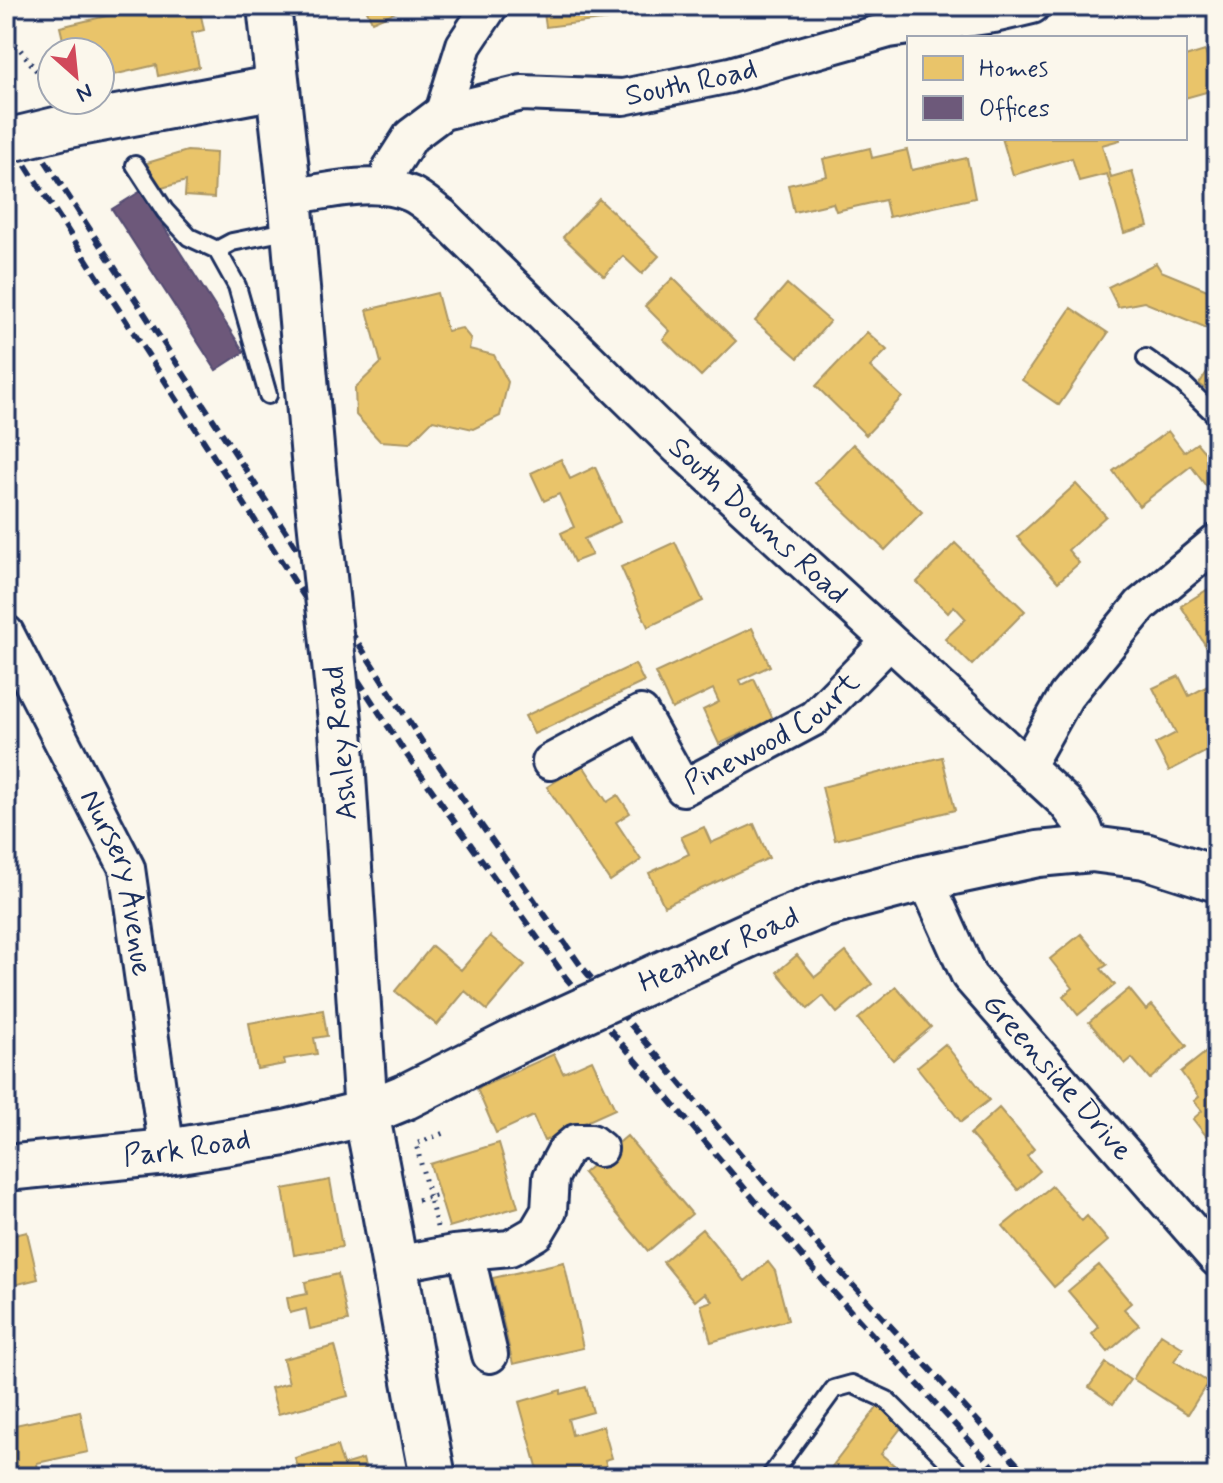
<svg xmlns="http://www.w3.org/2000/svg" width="1223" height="1483" font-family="Mynerve,sans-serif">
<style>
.homes{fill:#e9c46a;stroke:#ab9766;stroke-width:2}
.offices{fill:#6d597a;stroke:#544c72;stroke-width:2}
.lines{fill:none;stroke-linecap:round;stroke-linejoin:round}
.service-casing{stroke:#1b2f5e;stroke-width:22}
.minor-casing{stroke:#1b2f5e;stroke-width:40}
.tertiary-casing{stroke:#1b2f5e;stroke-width:48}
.secondary-casing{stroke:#1b2f5e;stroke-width:50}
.path{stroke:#1b2f5e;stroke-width:5;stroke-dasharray:2 6;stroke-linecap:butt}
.service{stroke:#fbf7ec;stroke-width:16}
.minor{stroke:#fbf7ec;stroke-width:34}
.tertiary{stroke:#fbf7ec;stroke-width:42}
.secondary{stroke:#fbf7ec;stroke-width:44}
.rail{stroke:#1b2f5e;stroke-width:6;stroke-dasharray:12 6;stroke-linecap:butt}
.tertiary-bridge-casing{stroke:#1b2f5e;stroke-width:48;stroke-linecap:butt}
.secondary-bridge-casing{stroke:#1b2f5e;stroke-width:50;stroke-linecap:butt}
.tertiary-bridge{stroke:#fbf7ec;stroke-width:42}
.secondary-bridge{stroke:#fbf7ec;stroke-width:44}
.labels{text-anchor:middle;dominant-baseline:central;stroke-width:8;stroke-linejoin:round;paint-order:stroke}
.street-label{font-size:30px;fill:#1b2f5e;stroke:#fbf7ec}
</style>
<rect width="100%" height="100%" fill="#fbf7ec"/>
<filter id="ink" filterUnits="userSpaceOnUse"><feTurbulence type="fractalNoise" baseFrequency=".0125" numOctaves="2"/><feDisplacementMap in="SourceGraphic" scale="16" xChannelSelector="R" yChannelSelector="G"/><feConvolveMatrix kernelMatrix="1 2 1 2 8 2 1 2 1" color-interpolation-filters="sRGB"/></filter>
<g filter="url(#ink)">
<path class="homes" d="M118,6H199L204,30L192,33L199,67L158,76L156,65L100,78V52H66L60,27L119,13Z
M365,6H404L405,8L372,22Z
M543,6H673V11L546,27Z
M1205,51L1217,89L1185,98V57Z
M1002,138H1120V140L1102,145L1111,177L1132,171L1148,226L1124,233L1107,174L1079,181L1072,158L1013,175Z
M870,148L872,158L907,150L912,170L967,158L975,198L889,217L885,200L836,211L833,203L794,212L788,185L827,176L823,159Z
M187,151L216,153L214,198L185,196L186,181L155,190L147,163Z
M599,199L659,256L642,274L623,256L604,276L563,237Z
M1156,263L1161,271L1217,294V303L1207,328L1144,302L1118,307L1108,287Z
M673,278L736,341L701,376L663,339L670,331L645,306Z
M787,284L830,321L798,358L755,321Z
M437,293L447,331L462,328L471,339L469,349L494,355L508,382L500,416L473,429L433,420L410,443L380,441L356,415L355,388L381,363L367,310Z
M1071,308L1108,333L1059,405L1022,380Z
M867,332L887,350L870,367L902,397L866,435L816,386Z
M1217,357V396L1199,384Z
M1168,431L1184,452L1197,443L1208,456L1214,452L1217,456V477L1206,486L1191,466L1139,506L1113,471Z
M853,444L922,512L885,550L815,483Z
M561,459L570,479L595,467L620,522L584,539L592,555L574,562L561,533L574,527L559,494L544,501L531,473Z
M1076,484L1106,516L1068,550L1079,563L1058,582L1017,537Z
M675,542L703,601L648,627L621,567Z
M955,543L1025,611L972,665L945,639L966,619L954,606L948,613L917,582Z
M1210,588L1217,600V664L1181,606Z
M752,628L770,666L740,680L742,685L754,679L773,719L719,744L703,710L719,702L713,689L672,709L655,673Z
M635,664L644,682L534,734L525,716Z
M1179,676L1189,696L1217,681V746L1169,771L1155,744L1176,733L1153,688Z
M942,757L955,810L835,840L822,787Z
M582,764L607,802L618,795L630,813L616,822L641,860L610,881L547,787Z
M754,824L769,858L664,906L649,873L689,854L681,837L704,827L711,843Z
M1081,934L1107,965L1101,969L1115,985L1078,1015L1063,996L1073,988L1050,959Z
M490,936L525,965L487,1010L465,991L437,1025L395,991L432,946L461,970Z
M846,952L872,984L837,1013L823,996L808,1009L777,972L797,955L815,977Z
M896,987L931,1027L893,1060L858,1019Z
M1129,989L1146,1010L1152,1005L1187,1046L1150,1079L1132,1058L1125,1064L1089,1022Z
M323,1010L327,1036L314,1038L317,1054L284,1059L285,1064L257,1069L249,1023Z
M945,1044L989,1100L961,1122L917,1067Z
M1210,1049L1217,1058V1131L1208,1138L1193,1119L1202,1111L1194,1101L1199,1097L1181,1072Z
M554,1054L563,1073L592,1060L615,1109L544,1141L533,1116L496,1133L477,1089Z
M999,1108L1034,1149L1027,1156L1040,1171L1018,1190L970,1134Z
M627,1136L692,1214L648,1251L583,1173Z
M499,1143L518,1207L449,1227L430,1164Z
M330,1180L342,1247L294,1255L283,1189Z
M1052,1186L1082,1221L1087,1216L1108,1241L1054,1287L1003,1226Z
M702,1229L745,1281L768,1262L775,1271L788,1320L711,1342L701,1305L712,1301L705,1293L695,1301L663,1262Z
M27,1232L38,1279L6,1287V1237Z
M564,1262L583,1348L513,1364L493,1278Z
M1099,1265L1131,1303L1124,1309L1139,1325L1108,1352L1092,1334L1099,1327L1068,1291Z
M338,1274L348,1321L310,1329L306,1309L290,1313L287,1298L307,1294L305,1282Z
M1161,1334L1183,1348L1174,1361L1208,1382L1188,1414L1133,1379Z
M335,1346L348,1396L278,1414L271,1388L289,1383L283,1359Z
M1106,1363L1130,1380L1113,1404L1089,1387Z
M586,1387L593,1412L568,1419L572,1435L603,1426L612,1458L605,1460L610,1477H540L519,1402L561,1390V1394Z
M880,1404L905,1423L881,1454L908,1477H824Z
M80,1411L88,1452L37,1463L38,1469L15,1474L6,1427Z
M337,1446L343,1465L363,1459L368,1477H317L316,1472L301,1477L295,1458Z"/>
<path class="offices" d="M141,191L244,352L216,370L112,209Z"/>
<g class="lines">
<g class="service-casing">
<path id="service" d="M135,165L165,211L189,237L217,250L237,286L268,395
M217,250L232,242L292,230
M1146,358L1183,384L1217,417
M770,1477L834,1389L852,1384L887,1400L964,1477"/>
</g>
<g class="minor-casing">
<g id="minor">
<path d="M443,112L464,45L490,6"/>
<path id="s1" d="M389,186L390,169L411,136L443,112L522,93L623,97L730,75L889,30L994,15L1032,6"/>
<path id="s2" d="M290,197C328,191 375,178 411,194C422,199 432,209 442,216L679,448L1065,802L1084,827L1092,849"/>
<path id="s3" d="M6,633L127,868L167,1152"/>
<path id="s4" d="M550,762L641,713L683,788L814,718L888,643"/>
<path d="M1026,767L1066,696L1141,605L1217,542"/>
<path id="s5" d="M925,878L969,976L1217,1259"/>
<path d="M466,1252L490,1355"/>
<path d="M395,1264L454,1253L510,1248L536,1233L549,1211L551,1177L565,1151L576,1142H591L600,1149"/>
</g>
</g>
<g class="tertiary-casing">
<path id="tertiary" d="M269,6L290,197L315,481
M68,126L277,87
M341,730L366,1113"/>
</g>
<g class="secondary-casing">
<g id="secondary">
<path d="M678,967L750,934L823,905L925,878L1038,854L1092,849L1145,856L1217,879"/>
<path d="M366,1113C391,1234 409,1356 433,1477"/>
<path id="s6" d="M6,1168L167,1152L285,1133L366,1113L405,1097L512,1043"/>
</g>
</g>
<path class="path" d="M6,31L52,91
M418,1200L439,1195
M437,1227L416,1144L446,1132"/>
<use href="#service" class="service"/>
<use href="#minor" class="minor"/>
<use href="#tertiary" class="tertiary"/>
<use href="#secondary" class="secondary"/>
<path class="rail" d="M6,100L421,740L581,966L839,1270L1029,1477
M6,135L404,751L566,978L825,1283L1003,1477"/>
<g class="tertiary-bridge-casing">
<path id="tertiary-bridge" d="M6,141L68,126
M315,481L341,730"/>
</g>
<g class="secondary-bridge-casing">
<path id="secondary-bridge" d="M512,1043L678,967"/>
</g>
<use href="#tertiary-bridge" class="tertiary-bridge"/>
<use href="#secondary-bridge" class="secondary-bridge"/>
</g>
</g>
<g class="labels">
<g class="street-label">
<text stroke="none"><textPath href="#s1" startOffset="348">South Road</textPath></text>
<text stroke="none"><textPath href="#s2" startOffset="600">South Downs Road</textPath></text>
<text stroke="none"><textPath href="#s4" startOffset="294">Pinewood Court</textPath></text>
<text transform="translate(341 743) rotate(-95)">Ashley Road</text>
<text stroke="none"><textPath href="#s3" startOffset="276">Nursery Avenue</textPath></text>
<text transform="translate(719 950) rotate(-24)">Heather Road</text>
<text stroke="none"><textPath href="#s5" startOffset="242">Greenside Drive</textPath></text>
<text stroke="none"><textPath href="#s6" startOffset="182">Park Road</textPath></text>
</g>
</g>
<rect width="1223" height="1483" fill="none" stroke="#fbf7ec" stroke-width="32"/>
<rect x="16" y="16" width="1191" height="1451" fill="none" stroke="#1b2f5e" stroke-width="3" filter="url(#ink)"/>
<rect x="907" y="36" width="280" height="104" fill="#fbf7ec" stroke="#a1a7b3" stroke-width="2"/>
<rect x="923" y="56" width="40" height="24" fill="#e9c46a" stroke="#a1a7b3" stroke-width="2"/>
<text x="979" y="76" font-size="24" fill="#1b2f5e">Homes</text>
<rect x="923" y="96" width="40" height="24" fill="#6d597a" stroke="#a1a7b3" stroke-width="2"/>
<text x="979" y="116" font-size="24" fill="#1b2f5e">Offices</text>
<g transform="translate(76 76) rotate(153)"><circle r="38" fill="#fbf7ec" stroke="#a1a7b3" stroke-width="2"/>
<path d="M0-6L14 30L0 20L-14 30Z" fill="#d1495b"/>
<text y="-12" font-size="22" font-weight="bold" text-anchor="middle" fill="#1b2f5e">N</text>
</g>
</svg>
